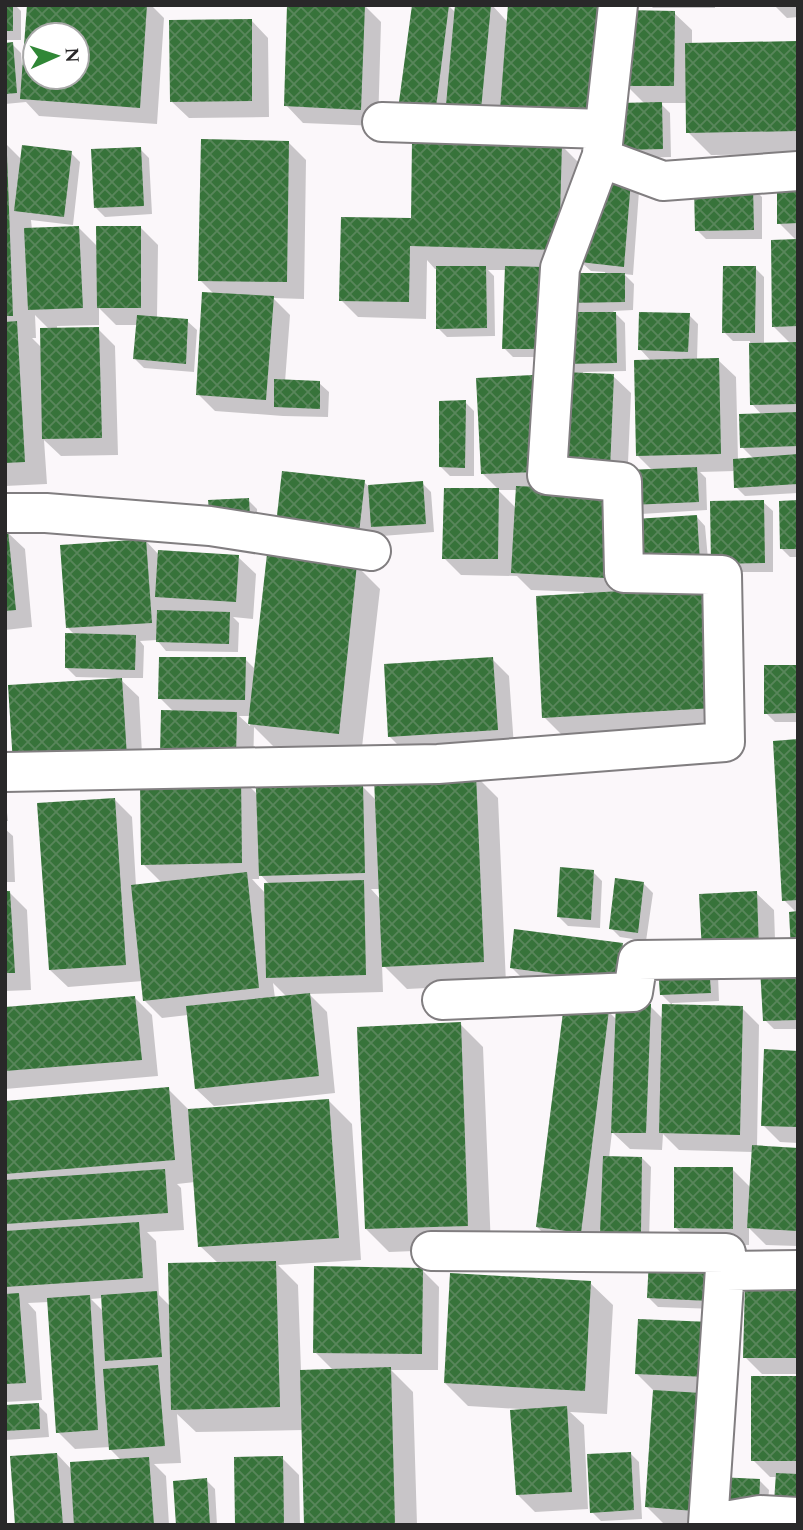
<svg xmlns="http://www.w3.org/2000/svg" width="803" height="1530" font-family="Spectral,serif">
<style>
.shadow{fill:#0003;fill-rule:evenodd}
.building{fill:url(#building-cross-hatch);fill-rule:evenodd}
.lines{fill:none;stroke-linecap:round;stroke-linejoin:round}
.minor-casing{stroke:#817e80;stroke-width:42}
.minor{stroke:#fff;stroke-width:38}
</style>
<defs>
<pattern id="building-cross-hatch" width="8" height="8" patternUnits="userSpaceOnUse" patternTransform="scale(1.75)"><rect width="8" height="8" fill="#37733a"/><path d="M0 0l8 8M0 8l8-8" fill="none" stroke="#59865b"/></pattern>
</defs>
<rect width="100%" height="100%" fill="#fbf7fa"/>
<path class="shadow" d="M5,5H15L21,11V40H5Z
M28,5H151L164,18L157,124L39,116L26,102L5,104V45L12,44L21,53L22,65H24ZM35,35H77V77H35Z
M364,5L381,22L378,126L303,123L286,105Z
M457,5H492L609,133L419,119L401,102L449,6L456,13Z
M650,5H715V8H653Z
M774,5H798V17L787,18Z
M674,13L692,30V45L798,43V154L711,155L688,132V103H660L670,113L671,157L632,158L645,104L627,86Z
M251,20L268,38L269,117L189,118L171,101Z
M289,143L306,160L304,299L273,298L290,315L285,382L319,383L329,392L328,417L283,416L215,411L198,394L214,294L200,280Z
M6,144L22,160L71,153L80,162L73,225L31,220L32,230L79,228L98,247L140,227L158,245L157,318L187,321L197,330L194,372L144,368L135,359L138,325H116L99,308V325L57,326V330L98,329L115,346L118,455L61,456L44,440L47,484L5,486ZM35,315L50,330L42,348L32,338H36Z
M561,145L584,168L600,180L639,191L633,275L624,274L634,284L633,310L613,311L625,323L626,371L583,372V375L613,376L631,393L627,486L576,484L563,363L580,314L568,302L550,357H513L504,348L506,270H488L494,276L495,336L447,337L438,328L437,269H435L427,260L426,319L358,317L341,300L410,220ZM581,262L591,271L605,272V275H581Z
M140,149L149,158L152,214L105,217L96,208Z
M798,178V493L745,496L736,487L735,471L700,472L706,478L707,510L641,514L632,505L653,471L638,456L651,361L640,349L689,315L698,324L697,360H718L736,377L738,460L754,459L742,447L762,415L752,404L750,341H733L724,332L755,268L764,277V344H791L773,326L797,241L779,223Z
M753,188L762,197V239H706L697,230Z
M533,377L550,394L736,730L567,740L544,717L584,592L531,590L517,576L461,575L444,558L445,490H499L482,473ZM498,490H518L517,509Z
M465,402L474,411V476H450L441,467Z
M364,482L369,487L422,483L431,492L434,532L382,536L378,532L375,558L294,550Z
M248,500L257,509L258,526L210,502Z
M763,502L773,511V572H721Z
M798,502V557H790L781,548Z
M696,516L705,526L709,570L649,574Z
M5,532H7L25,549L32,627L5,630Z
M146,541L159,555L238,557L256,574L253,619L233,617L239,623L238,652L166,651L157,640L140,641L144,646L143,678H119L139,697L143,773L32,781L116,680V678L76,677L67,668L75,635L67,627Z
M357,566L380,589L361,756L273,746L254,727L253,774L174,712L160,698L245,659L256,670ZM239,716H251L250,726Z
M492,659L509,676L514,747L407,754L389,736Z
M798,666V722H775L766,713Z
M798,741V955L797,913L784,900Z
M475,775L498,798L506,984L407,989L382,964L383,992L309,994L327,1012L335,1093L214,1106L196,1089L188,1015L162,1018L145,1001L143,981L68,987L50,970L114,799L132,817L136,886L162,883L143,864L240,777L258,795L362,786L377,801ZM259,873L270,885L266,894L252,879H259ZM371,889H381V900ZM273,983L287,997L275,998Z
M5,796L8,821H5Z
M5,829L13,836L15,882H5Z
M593,872L602,881L600,928L568,926L559,917Z
M644,884L653,893L646,941L620,937L611,928Z
M5,893H10L27,910L31,990L5,991Z
M756,893L774,910L776,969L798,972V1029H774L765,1020L762,968L721,970Z
M622,945L639,962L529,985L512,968Z
M718,975L719,1001L672,1003V1005L661,994Z
M135,998L152,1015L158,1076L5,1089V1009Z
M650,1006L663,1019L742,1008L759,1025L757,1147L798,1150V1246L766,1245L749,1228V1245L693,1244L675,1227L732,1169L751,1188L753,1152L679,1150L663,1134L662,1150L630,1149L612,1132L609,1158H642L651,1167L649,1240H611L600,1229L598,1250L555,1244L537,1227L608,1011L617,1020Z
M460,1024L483,1047L491,1248L389,1252L366,1229Z
M798,1052V1143L780,1142L763,1125Z
M168,1089L190,1111L329,1101L352,1124L361,1260L278,1265L298,1285L301,1371H334L315,1352L422,1270L439,1287L438,1370H391L413,1392L417,1525H306L304,1430L196,1432L177,1414L181,1463L154,1464L166,1476L169,1525H17L57,1454L72,1470L122,1461L110,1449V1447L75,1449L58,1432L49,1302L28,1303L36,1312L42,1400L5,1402V1103ZM195,1182L200,1246L218,1263L170,1306L159,1295L156,1241L147,1232L184,1230L181,1188L177,1184ZM103,1298V1311L91,1299Z
M650,1261L717,1309L658,1307L649,1298Z
M590,1283L613,1305L607,1414L570,1412L584,1425L588,1509L535,1512L517,1494L520,1409L468,1406L445,1383Z
M798,1287V1374H762L745,1357Z
M710,1324L711,1525L664,1524L647,1507L654,1391L637,1374Z
M798,1378V1511L777,1477H770L753,1460Z
M38,1405L47,1414L49,1437L5,1440V1407Z
M630,1453L639,1462L642,1519L601,1521L592,1512Z
M282,1458L299,1475L300,1525H237Z
M206,1480L215,1489L217,1525H177Z
M760,1481L769,1490L767,1513L728,1511Z"/>
<path class="building" d="M5,5H13V31H5Z
M27,5H147L140,108L20,99ZM35,35H77V77H35Z
M287,5H365L361,110L284,106Z
M412,5H449L436,107L399,102Z
M455,5H491L480,120L445,116Z
M508,5H600L592,116L500,110Z
M625,10L675,11L674,86H625Z
M252,19V101L170,102L169,20Z
M798,41V131L686,133L685,43Z
M13,42L17,93L5,94V43Z
M662,102L663,149L621,150L619,103Z
M201,139L289,141L287,282L198,281Z
M412,140L562,144L559,250L410,246L409,302L339,301L341,217L411,218Z
M22,145L72,151L64,217L14,211Z
M141,147L144,206L94,208L91,149Z
M5,155H7L13,316H5Z
M798,176V223L777,224V177Z
M598,178L631,180L624,267L580,262Z
M753,187L754,230L695,231L694,188Z
M79,226L83,308L28,310L24,228Z
M96,226H141V308H97Z
M798,239V326L772,327L771,240Z
M436,266H486L487,328L436,329Z
M505,266L543,267L541,349H502Z
M723,266H756L755,333H722Z
M566,273H625V302L566,303Z
M202,292L274,296L266,400L196,395Z
M561,312H616L617,363L561,364Z
M639,312L690,313L688,352L638,350Z
M137,315L188,319L186,364L133,359Z
M17,321L25,462L5,463V322Z
M99,327L102,438L42,439L40,328Z
M798,342V404L750,405L749,343Z
M719,358L721,454L636,456L634,360Z
M561,372L614,374L610,470L557,467Z
M533,375L537,472L481,474L476,378Z
M274,379L320,381V409L274,407Z
M466,400L465,468L439,467V401Z
M798,412V446L740,448L739,414Z
M798,454V484L734,488L733,459Z
M697,467L699,502L630,505L628,470Z
M282,471L365,480L358,542L275,533Z
M423,481L426,524L371,527L368,485Z
M516,486L610,490L606,578L511,573Z
M444,488H499L498,559H442Z
M249,498L250,518L210,521L208,500Z
M764,500L765,563L711,564L710,501Z
M798,500V549H780L779,501Z
M697,515L700,562L638,566L635,519Z
M8,530L16,610L5,611V531Z
M146,539L152,623L66,628L60,545Z
M158,550L239,555L236,602L155,597Z
M267,554L357,564L339,734L248,724Z
M706,586L714,708L542,718L536,596Z
M157,610L230,612L229,644L156,642Z
M65,633L136,635L135,670L65,668Z
M159,657H246L245,700L158,699Z
M493,657L498,730L388,737L384,664Z
M764,665H798V713L764,714Z
M122,678L127,757L13,764L8,685Z
M161,710L237,712L236,758L160,755Z
M798,739V900L782,901L773,741Z
M476,774L484,962L382,967L374,778Z
M241,776L242,863L141,865L140,778Z
M363,785L365,873L259,876L256,788Z
M115,798L126,965L49,970L37,803Z
M560,867L594,870L591,920L557,917Z
M247,872L259,988L143,1001L131,885Z
M615,878L644,882L638,933L609,929Z
M364,880L366,975L266,978L264,883Z
M5,891H10L15,973H5Z
M757,891L759,951L702,953L699,894Z
M798,911V950H791L789,912Z
M514,929L623,943L618,983L510,968Z
M709,964L711,993L660,995L658,967Z
M795,966L798,1020L763,1021L760,968Z
M310,993L319,1076L195,1089L186,1006Z
M135,996L142,1060L5,1071V1007Z
M616,1003L651,1004L646,1133H611Z
M564,1004L609,1010L581,1233L536,1227Z
M662,1004L743,1006L740,1135L659,1133Z
M461,1022L468,1226L365,1229L357,1027Z
M764,1049L798,1051V1127L761,1126Z
M169,1087L175,1160L5,1174V1101Z
M329,1099L339,1238L198,1247L188,1109Z
M752,1145L798,1148V1231L747,1228Z
M603,1156L642,1157L641,1232H600Z
M674,1167H733V1229L674,1228Z
M165,1169L168,1213L5,1224V1180Z
M139,1222L143,1278L5,1287V1231Z
M649,1259L710,1262L709,1301L647,1298Z
M276,1261L280,1407L171,1410L168,1263Z
M314,1266L423,1268L422,1354L313,1353Z
M450,1273L591,1281L585,1391L444,1383Z
M745,1284L798,1285V1358H743Z
M157,1291L162,1357L105,1361L101,1295Z
M19,1293L26,1383L5,1384V1294Z
M90,1295L98,1430L56,1433L47,1298Z
M638,1319L711,1322L708,1377L635,1374Z
M158,1365L165,1446L109,1450L103,1369Z
M391,1367L395,1525H304L300,1370Z
M751,1376H798V1461H751Z
M653,1390L701,1393L694,1511L645,1507Z
M39,1403L40,1429L5,1431V1405Z
M567,1406L572,1492L516,1495L510,1410Z
M631,1452L634,1510L590,1513L587,1454Z
M57,1453L63,1525H15L10,1456Z
M283,1456L284,1525H235L234,1457Z
M149,1457L154,1525H74L70,1462Z
M776,1473L798,1474V1504L774,1502Z
M718,1477L760,1479L759,1505L717,1503Z
M207,1478L210,1525H176L173,1481Z"/>
<g class="lines">
<g class="minor-casing">
<path id="minor" d="M382,122L604,129
M602,153L618,5
M5,513H46L210,526L371,551
M5,772L438,764L725,742L722,575L624,573L622,482L547,475L560,268L601,158L663,181L798,171
M442,1000L633,992L638,960L798,958
M431,1251L726,1253L708,1524L760,1515L798,1517
M726,1271L798,1270"/>
</g>
<use href="#minor" class="minor"/>
</g>
<rect width="803" height="1530" fill="none" stroke="#292829" stroke-width="14"/>
<g transform="translate(56 56) rotate(87)"><circle r="33" fill="#ffffff" stroke="#a9a9a9" stroke-width="2"/>
<path d="M0-5L12 26L0 18L-12 26Z" fill="#308736"/>
<text y="-10" font-size="19" font-weight="bold" text-anchor="middle" fill="#292829">N</text>
</g>
</svg>
